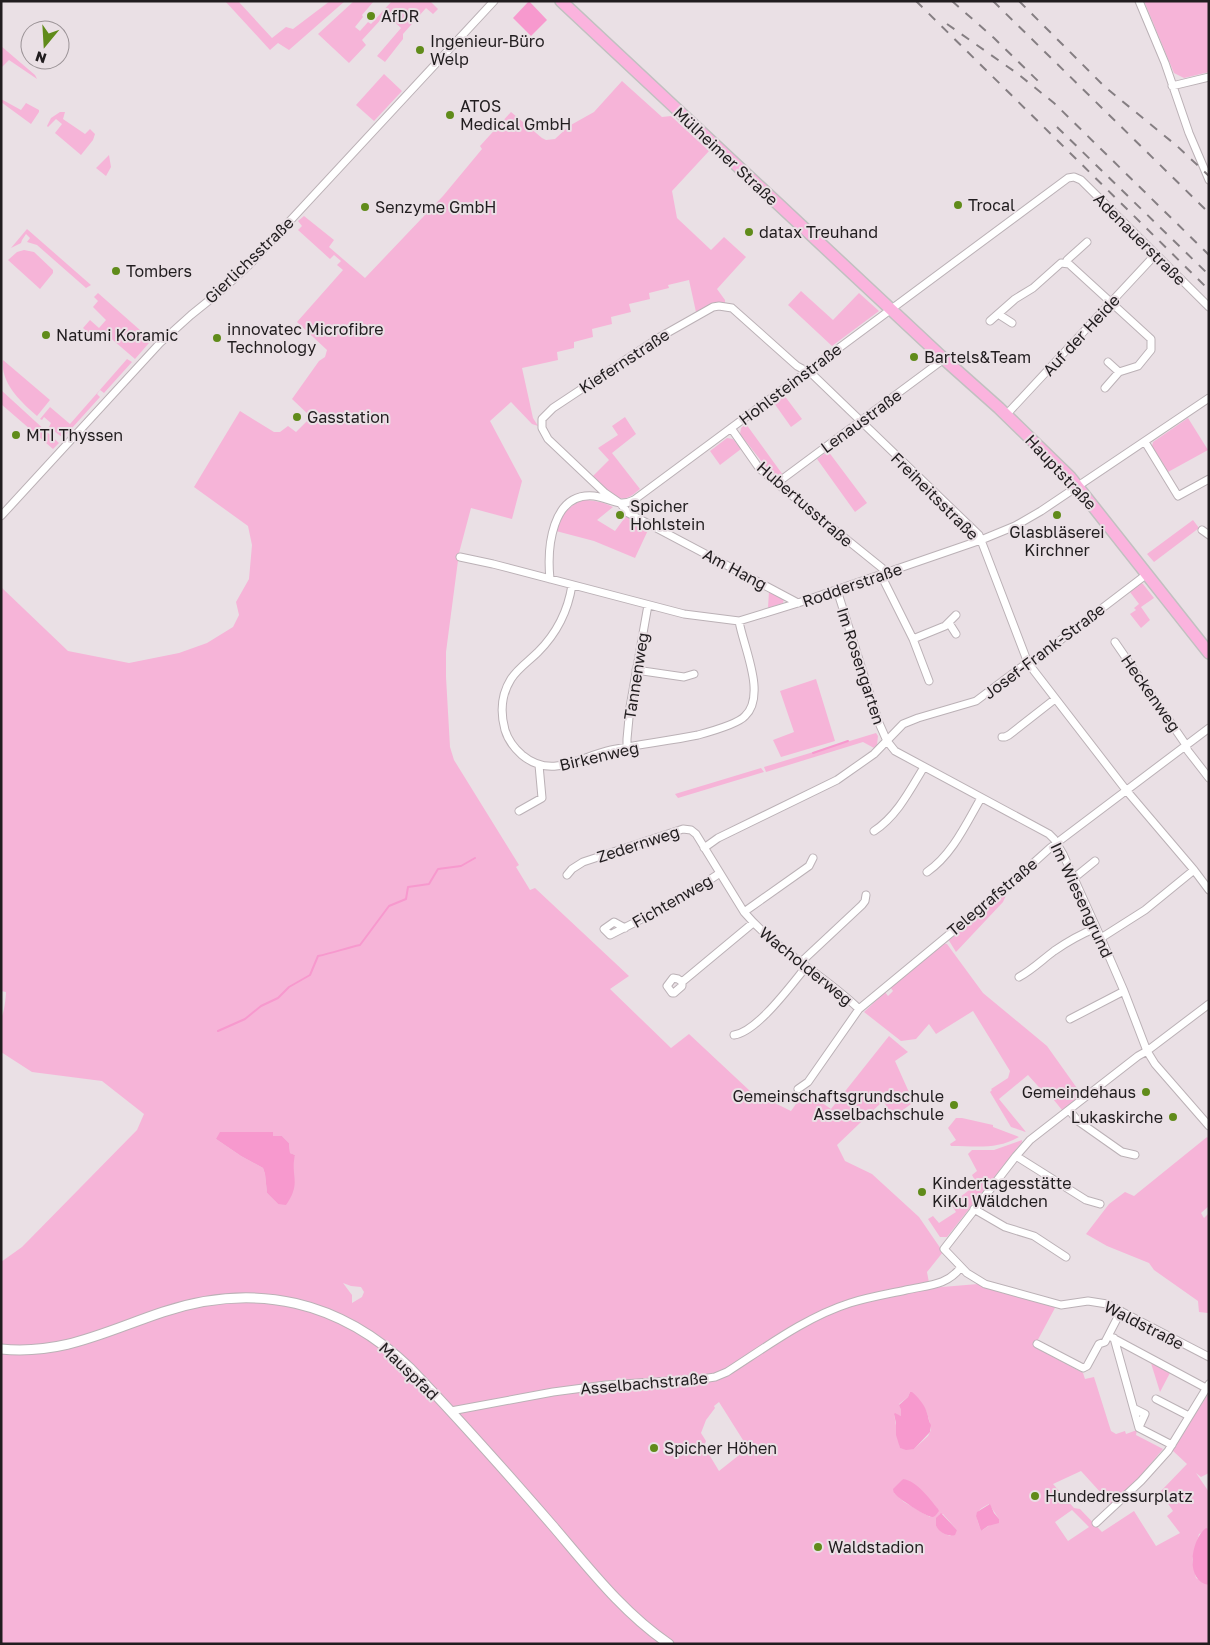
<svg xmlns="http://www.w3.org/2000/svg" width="1210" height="1645" font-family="'Golos Text',sans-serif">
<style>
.green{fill:#f6b4d8;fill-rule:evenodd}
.water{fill:#f799ce}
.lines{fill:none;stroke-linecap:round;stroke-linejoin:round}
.stream{stroke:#f799ce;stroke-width:2}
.minor-casing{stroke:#bbb1b6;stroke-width:9}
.tertiary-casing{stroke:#bbb1b6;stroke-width:11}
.primary-casing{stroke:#c1c0c0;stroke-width:14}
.minor{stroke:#fff;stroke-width:7}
.tertiary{stroke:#fff;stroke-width:9}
.primary{stroke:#fbb3de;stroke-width:11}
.rail{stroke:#857e82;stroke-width:2;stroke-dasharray:9 9;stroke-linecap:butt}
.poi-dot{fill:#608b1a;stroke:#eae0e5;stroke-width:2}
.labels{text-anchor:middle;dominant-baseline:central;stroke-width:4;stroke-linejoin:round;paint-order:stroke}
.poi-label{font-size:16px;fill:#211d1f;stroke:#eae0e5;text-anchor:start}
.street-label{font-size:16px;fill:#211d1f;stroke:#eae0e5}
</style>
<rect width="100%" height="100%" fill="#eae0e5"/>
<path class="green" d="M225,1H238L272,38L286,27L293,29L330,1H345L289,50L278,43L270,50Z
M354,1H374L362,15L363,17L355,27L360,31L368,22L371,24L392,1H430L438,9L433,14L426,8L403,34V39L385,62L377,56L401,28L386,14L362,40L366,45L349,63L318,34Z
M1144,1H1209V72L1184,78L1174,73Z
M1,46L35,75L37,79L9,60L1,68Z
M384,74L402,91L374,121L356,105Z
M622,81L662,117L671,116L709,151L672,191L677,218L711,250L724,237L746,257L717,289L725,300V303L715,304L696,312L689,280L668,285L669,288L649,293L650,299L629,304L631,312L611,317L612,324L592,329L593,337L574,342V348L557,352L558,360L522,368L533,418L538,426L532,424L511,402L490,421L522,481L512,519L471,508L459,553L446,652V677L450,747L454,760L519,865L516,867L530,890L535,888L629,976L610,989L671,1048L689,1034L750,1091L791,1111L805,1091L831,1109L889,1036L908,1052L895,1061L908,1090L915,1101L903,1110L892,1114L883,1101L837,1145L845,1161L872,1174L919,1217L943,1252L927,1272L930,1288L978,1284L1056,1306L1034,1347L1083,1373L1085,1379L1094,1377L1111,1431L1116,1434L1125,1431L1126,1434L1137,1430L1136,1435L1163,1449L1125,1494L1112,1505L1081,1471L1053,1484L1074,1508L1080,1509L1102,1532L1134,1511L1156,1546L1180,1533L1167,1516L1173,1511L1160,1492L1187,1464L1172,1450L1209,1393V1473L1201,1477L1196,1473L1209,1492V1529L1199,1534L1192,1560L1196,1578L1209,1585V1644H1V1262L22,1247L137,1130L144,1114L102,1081L32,1072L1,1052V1018C4,1014 6,997 6,992L1,991V587L68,651L129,663L179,653L207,643L233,627L239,615L236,602L249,579L252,545L248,526L194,487L240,411L274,432H280L288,426L296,432L311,417L292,399L319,361L325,357L327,350L297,322L343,270L337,265L341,261L334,255L330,259L298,230L302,226L298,221L304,216L334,240L329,247L365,278L443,196L482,149L480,146L511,112L542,138L546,140L555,139L569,126L594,112ZM273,1133V1136H282L289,1143L290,1153L295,1155L278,1204L267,1193L265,1174L263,1168L241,1156L216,1139ZM343,1283L351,1286L361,1287L364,1292L362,1297L352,1303V1295ZM910,1392C924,1402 929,1414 931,1430L928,1436L914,1449L900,1448L894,1414L901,1416V1410L899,1404L908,1397ZM719,1402L748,1448L719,1471L704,1446L706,1441L701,1433L706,1420L715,1408L714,1406ZM903,1479L937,1508L930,1517L904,1502L894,1493ZM989,1504L999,1519L981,1531C976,1515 972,1513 989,1504ZM1072,1510L1089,1527L1068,1541L1055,1522ZM940,1514H943L957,1530L950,1536L943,1533L936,1526V1520Z
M1,99L21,110L26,103L39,110V112L31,124L1,102Z
M60,112H65L63,119L85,134L90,129L95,134L93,140L81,155L55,133L62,124L56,119L48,127L47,126L51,118Z
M109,155L111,167L106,176L96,168Z
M27,229L91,285L86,288L37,245L27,242L30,238L26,234L22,240L21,243L11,248Z
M24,250L34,252L53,270V273L40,289L8,260L17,252Z
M801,291L833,320L859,293L879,311L832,346L788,305Z
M98,293L149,338V343L135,359L107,335L100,343L83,328L90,320L99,328L106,320L93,307L98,301L94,297Z
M127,359L132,362L104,393L100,390L97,394L100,397L63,438L49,427L51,423L44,417L42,420L40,419L50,407L70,424Z
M3,360L50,400L37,416C22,403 0,383 3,360Z
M1,390L59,443L53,449L1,404Z
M784,395L802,419L791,427L774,403Z
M625,417L636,434L612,453L640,489C636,492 631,497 626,498C612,502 601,485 592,477L609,460L598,448L618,435L612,426Z
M1188,418L1208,450L1168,472L1152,446L1153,442Z
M746,424L783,475C778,478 774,475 770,472L740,434L741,428Z
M727,438L733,439L741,449L720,465L710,451Z
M828,451L867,503L855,512L817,459Z
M583,500C594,500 603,502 613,507L597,520L615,531L626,516L649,528L635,558L594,541L556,531C560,514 567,507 583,500Z
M1193,520L1199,528L1154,562L1147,554Z
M1141,583L1143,584L1154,598L1141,607L1150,620L1141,628L1130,614L1136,610L1134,608L1139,604L1130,592Z
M769,591L784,599L783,603L768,608Z
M816,679L835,741L781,757L773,740L794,732L780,691Z
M876,733L878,736L877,745L874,748L863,742L766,772L764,767Z
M761,768L764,772L678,798L675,794Z
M1007,890V893L1003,902L956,952L948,939L952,938L1001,897L1002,893Z
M943,943L947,944L983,993L1047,1046L1079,1091V1097L1062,1110L1049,1094L1046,1095L1028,1075L999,1099L1026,1132L1011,1127L990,1092L992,1090L991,1089L1008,1078L1010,1071L973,1011L936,1034L929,1024L916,1039L901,1041L864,1012L885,992L888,996L893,991L890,987Z
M956,1118H962L993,1125V1127L1019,1137C997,1150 976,1146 951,1146L950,1144L956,1140L948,1128Z
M1207,1137L1209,1139V1206L1201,1213L1204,1218L1209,1213L1208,1313L1199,1312L1198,1301L1154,1270L1149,1263L1107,1246L1086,1234L1109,1204L1125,1192L1134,1196Z
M1022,1140V1142L947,1237H940L928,1219L933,1216L939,1223L956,1212L951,1204L977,1184L972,1175L977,1171L968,1154L972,1150H994Z
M1150,1360L1171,1371L1160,1392Z"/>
<path class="water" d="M529,1L547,20L531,36L513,18Z
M220,1132H273V1136H282L289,1143L290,1153L295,1155C290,1177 302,1182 286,1205L278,1204L267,1193L265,1174L263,1168L241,1156L216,1139Z
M910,1392H912C918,1397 925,1405 927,1413C929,1418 928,1420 931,1425L930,1432L914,1449L906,1450L900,1448L896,1435V1423L894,1414L895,1413L901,1416V1410L899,1405L908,1397Z
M903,1479C917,1481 929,1498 938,1509L939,1511C937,1513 936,1516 933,1517C928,1518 901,1500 897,1496C893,1492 894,1493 893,1489Z
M990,1504L994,1513L999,1519V1523L988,1526L981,1531L976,1516L977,1512Z
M941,1513L957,1530L955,1535C948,1537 940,1533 936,1526V1518Z
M1206,1528L1209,1529V1585C1184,1581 1191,1539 1206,1528Z"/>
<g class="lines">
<path class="stream" d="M813,753L848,741
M218,1031L245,1019L261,1006L278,998L289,987L310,975L318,956C333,953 346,948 360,945L389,906L406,899L408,887L429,884L438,869L461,866L475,858"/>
<g class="minor-casing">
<path id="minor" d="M1139,1L1165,63L1189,133L1209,180
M1172,86L1209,77
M1066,263L1067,260L1087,242
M998,314L1012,323
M990,321L1015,299L1033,288L1061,263L1069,264L1151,339V350L1138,366L1119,372L1105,388
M1108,362L1119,372
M1006,415L1155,255
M731,428L759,468L784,489L882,568L885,573
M1145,442L1178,496L1209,479
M777,483L944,359
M1,516L160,343L191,315L222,290L249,265L494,1
M1202,530L1209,535
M460,557L493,564L684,614L739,621L798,603L981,540L1015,526L1041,511L1209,398
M881,575L913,639L945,626L956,615
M550,579C547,549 551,492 594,496C610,498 618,508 634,500L1068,178L1074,177L1081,180L1209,307
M572,585C568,611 556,634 538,652C529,661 518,668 511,679C501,695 500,712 505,730C508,740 514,748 522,755C552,780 579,757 611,750C640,744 669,741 698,735C709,732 738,724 745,716C767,695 743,646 739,621
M837,590L879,723L887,741L895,751L1049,834L1054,839L1063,854L1101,938L1124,991L1147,1051L1155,1064L1209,1126
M798,603L628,513L621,504L605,493L548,439L542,428V419L553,408L660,337L713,307L719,306L732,308L797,366L812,374L979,535L1028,663L1126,790L1194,870L1209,890
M949,623L956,634
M913,639L929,681
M1115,642L1184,742L1188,751L1209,778
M636,670L684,677L694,674
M1002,737H1005L1009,735L1055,699
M627,748V739L630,707L648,605
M519,811L542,798L539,765
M874,831C897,816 910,790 924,767
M704,848L718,838L837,780L874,754L903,724L918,718L976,701L1024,665L1033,661L1147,574
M927,872C952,855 966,824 981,798
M567,875L572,869L583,862L683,829L691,830L696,834L744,912C778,952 823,974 859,1009
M1074,878L1095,861
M744,912L809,866L813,858
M625,928L614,922L604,929L610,935C648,916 685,897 720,873
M1101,938L1145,910L1194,870
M800,963L862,905L865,901L866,895
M1019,977C1032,970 1042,960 1054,951C1067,942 1081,934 1096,928
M682,982L678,979L673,978L667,986L672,993H674L682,986V982L753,923
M1209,1004L1147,1051L1138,1056L1030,1140L1016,1156L944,1249L967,1273L985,1284L1061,1305L1088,1301L1107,1304L1209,1357
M1070,1019L1124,991
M734,1035C757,1032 791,985 806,967
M798,1089L808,1082L859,1009L1009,885L1050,848L1209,728
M1069,1110L1078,1121L1122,1152L1135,1155
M1016,1156L1086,1200L1100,1204
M974,1209L1005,1227L1034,1236L1066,1257
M1111,1337L1206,1388
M1114,1338L1139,1428L1172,1445
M1037,1344L1083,1368L1087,1366L1099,1344L1105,1342L1121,1311
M1156,1399L1189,1416
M1135,1409L1145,1414L1139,1427
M451,1411L553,1392L606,1385L702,1379L715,1377L727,1372C766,1347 806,1317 850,1303C869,1297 888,1294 906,1290C928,1285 947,1286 961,1267
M1096,1523L1141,1481L1168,1451L1209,1384"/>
</g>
<g class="tertiary-casing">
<path id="tertiary" d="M1,1349C63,1355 106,1331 163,1312C256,1281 341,1301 411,1369C460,1420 506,1472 552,1525C588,1567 623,1613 669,1644"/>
</g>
<g class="primary-casing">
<path id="primary" d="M561,1L944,359L999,408L1070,477L1209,653"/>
</g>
<use href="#minor" class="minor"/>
<use href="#tertiary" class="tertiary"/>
<use href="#primary" class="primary"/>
<path class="rail" d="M916,1L1209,290
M952,1L994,38L1038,81
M993,1L1209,213
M1019,1L1105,87L1177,146L1209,176
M947,24L1018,74L1054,103L1209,255
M1057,127L1209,275"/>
</g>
<g class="poi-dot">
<circle cx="371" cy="16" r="5"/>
<circle cx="420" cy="50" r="5"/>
<circle cx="450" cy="115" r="5"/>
<circle cx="958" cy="205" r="5"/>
<circle cx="365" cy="207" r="5"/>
<circle cx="749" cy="232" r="5"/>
<circle cx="116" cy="271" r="5"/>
<circle cx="46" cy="335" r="5"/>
<circle cx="217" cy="338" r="5"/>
<circle cx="914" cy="357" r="5"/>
<circle cx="297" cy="417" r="5"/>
<circle cx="16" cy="435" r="5"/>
<circle cx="620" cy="515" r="5"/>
<circle cx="1057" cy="515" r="5"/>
<circle cx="1146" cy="1092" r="5"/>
<circle cx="954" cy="1105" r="5"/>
<circle cx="1173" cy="1117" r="5"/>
<circle cx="922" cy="1192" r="5"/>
<circle cx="654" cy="1448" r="5"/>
<circle cx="1035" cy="1496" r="5"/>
<circle cx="818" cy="1547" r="5"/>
</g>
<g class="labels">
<g class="poi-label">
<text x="381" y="16">AfDR</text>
<text x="430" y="41">Ingenieur-Büro<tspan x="430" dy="18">Welp</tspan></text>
<text x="460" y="106">ATOS<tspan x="460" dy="18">Medical GmbH</tspan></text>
<text x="968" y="205">Trocal</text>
<text x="375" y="207">Senzyme GmbH</text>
<text x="759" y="232">datax Treuhand</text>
<text x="126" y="271">Tombers</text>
<text x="227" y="329">innovatec Microfibre<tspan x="227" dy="18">Technology</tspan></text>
<text x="56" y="335">Natumi Koramic</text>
<text x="924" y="357">Bartels&amp;Team</text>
<text x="307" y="417">Gasstation</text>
<text x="26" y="435">MTI Thyssen</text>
<text x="630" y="506">Spicher<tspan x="630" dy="18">Hohlstein</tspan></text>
<text x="1057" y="532" text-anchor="middle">Glasbläserei<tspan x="1057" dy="18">Kirchner</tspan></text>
<text x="1136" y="1092" text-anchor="end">Gemeindehaus</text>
<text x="944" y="1096" text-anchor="end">Gemeinschaftsgrundschule<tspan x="944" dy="18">Asselbachschule</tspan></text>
<text x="1163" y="1117" text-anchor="end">Lukaskirche</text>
<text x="932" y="1183">Kindertagesstätte<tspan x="932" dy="18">KiKu Wäldchen</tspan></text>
<text x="664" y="1448">Spicher Höhen</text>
<text x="1045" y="1496">Hundedressurplatz</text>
<text x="828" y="1547">Waldstadion</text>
</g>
<g class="street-label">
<text transform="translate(726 156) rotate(43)">Mülheimer Straße</text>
<text transform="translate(1140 239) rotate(45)">Adenauerstraße</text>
<text transform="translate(249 260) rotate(-44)">Gierlichsstraße</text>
<text transform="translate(1081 335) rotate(-47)">Auf der Heide</text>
<text transform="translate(624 361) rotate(-33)">Kiefernstraße</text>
<text transform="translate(790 384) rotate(-37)">Hohlsteinstraße</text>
<text transform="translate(861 421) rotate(-36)">Lenaustraße</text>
<text transform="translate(1061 472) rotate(47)">Hauptstraße</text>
<text transform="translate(935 496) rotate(45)">Freiheitsstraße</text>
<text transform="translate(805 504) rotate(41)">Hubertusstraße</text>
<text transform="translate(735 569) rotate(28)">Am Hang</text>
<text transform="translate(852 585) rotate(-19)">Rodderstraße</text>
<text transform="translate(1044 651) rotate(-37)">Josef-Frank-Straße</text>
<text transform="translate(861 666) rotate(72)">Im Rosengarten</text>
<text transform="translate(636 676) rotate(-81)">Tannenweg</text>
<text transform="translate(1151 693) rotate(55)">Heckenweg</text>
<text transform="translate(599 756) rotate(-13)">Birkenweg</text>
<text transform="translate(638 844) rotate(-18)">Zedernweg</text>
<text transform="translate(992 897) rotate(-40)">Telegrafstraße</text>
<text transform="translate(1082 900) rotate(65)">Im Wiesengrund</text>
<text transform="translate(672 901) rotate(-30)">Fichtenweg</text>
<text transform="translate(806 966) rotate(39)">Wacholderweg</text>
<text transform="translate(1144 1325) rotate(27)">Waldstraße</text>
<text transform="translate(409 1371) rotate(44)">Mauspfad</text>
<text transform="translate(644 1383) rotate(-5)">Asselbachstraße</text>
</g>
</g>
<rect width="1210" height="1645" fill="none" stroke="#211d1f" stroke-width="5"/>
<g transform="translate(45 45) rotate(198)"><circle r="24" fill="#eae0e5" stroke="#9a9296"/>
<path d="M0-4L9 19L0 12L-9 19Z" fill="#608b1a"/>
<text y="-8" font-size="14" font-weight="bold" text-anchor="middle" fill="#211d1f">N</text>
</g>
</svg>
